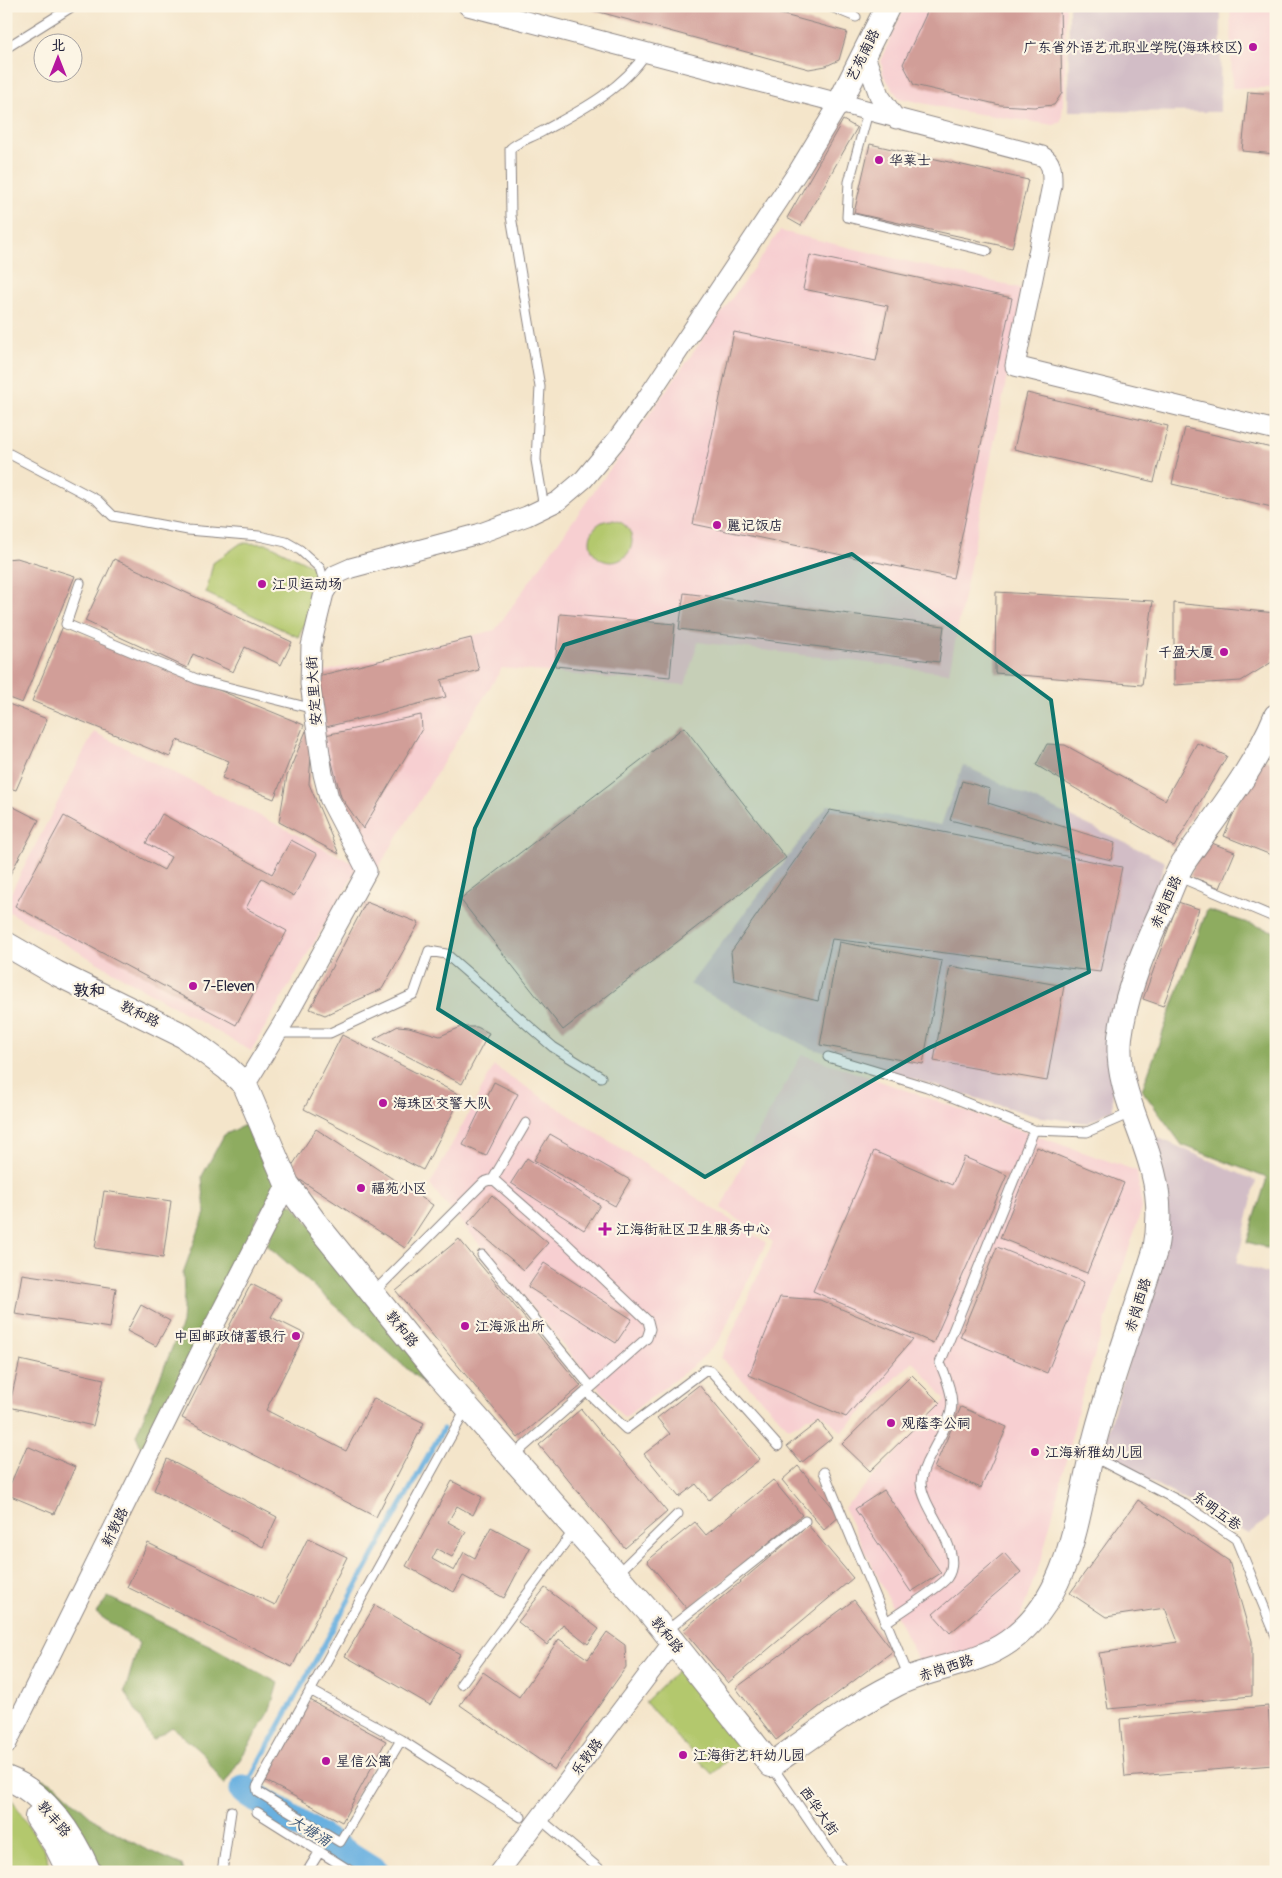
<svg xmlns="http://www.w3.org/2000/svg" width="1282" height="1878" font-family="Pangolin,'LXGW WenKai TC',sans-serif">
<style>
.built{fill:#f7cfd1}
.industrial{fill:#d2bdc6}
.green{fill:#b3c86d;stroke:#6a7554}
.forest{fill:#8eac60;stroke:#58674e}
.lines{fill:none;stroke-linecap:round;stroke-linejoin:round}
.stream{stroke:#69b0e0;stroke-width:5}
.river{stroke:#69b0e0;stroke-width:29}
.building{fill:#d19e98}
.service-casing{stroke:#8b8482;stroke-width:11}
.minor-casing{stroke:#8b8482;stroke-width:21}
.tertiary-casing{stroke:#8b8482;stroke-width:26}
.service{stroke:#fff;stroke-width:9}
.minor{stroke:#fff;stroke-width:19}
.tertiary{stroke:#fff;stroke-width:24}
.marked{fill:#0f766e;fill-opacity:0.2;stroke:#0f766e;stroke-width:4;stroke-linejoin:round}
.poi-dot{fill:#b5179e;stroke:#fcf5e5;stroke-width:2}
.labels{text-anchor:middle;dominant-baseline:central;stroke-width:4.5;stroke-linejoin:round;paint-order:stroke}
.poi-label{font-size:14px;fill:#22223b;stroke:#fcf5e5;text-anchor:start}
.street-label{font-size:14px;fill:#22223b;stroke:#fcf5e5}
.water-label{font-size:15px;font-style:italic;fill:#3b5475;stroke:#fcf5e5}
.quarter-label{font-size:16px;font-weight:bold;fill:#22223b;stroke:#fcf5e5}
</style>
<rect width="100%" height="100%" fill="#fcf5e5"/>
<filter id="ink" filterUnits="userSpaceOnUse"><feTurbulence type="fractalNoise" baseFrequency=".02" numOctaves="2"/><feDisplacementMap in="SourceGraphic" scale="10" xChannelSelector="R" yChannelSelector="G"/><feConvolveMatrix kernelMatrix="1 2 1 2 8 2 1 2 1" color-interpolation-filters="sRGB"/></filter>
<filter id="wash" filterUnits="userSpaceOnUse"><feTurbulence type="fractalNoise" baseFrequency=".0096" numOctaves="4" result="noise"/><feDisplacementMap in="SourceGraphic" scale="20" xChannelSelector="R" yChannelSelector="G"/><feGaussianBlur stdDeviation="1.12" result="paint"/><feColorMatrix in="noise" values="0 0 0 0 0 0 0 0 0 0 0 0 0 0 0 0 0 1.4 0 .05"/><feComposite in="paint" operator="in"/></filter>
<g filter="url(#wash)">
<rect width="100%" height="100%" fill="#f4e5ca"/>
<path class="built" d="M905,6H1066L1065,87L1061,122L1054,125L959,111L899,98L883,75L881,59Z
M1230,6H1276V88H1232Z
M780,231L1024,289L949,673L698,642L685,685L502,668L375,873L327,779L311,675L495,630Z
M94,732L359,866L251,1051L6,910V902Z
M802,1054L1137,1171L1142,1208L1083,1391L1042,1557L1016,1629L968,1655L919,1662L844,1508L946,1400L913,1361L842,1432L820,1412L789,1428L721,1358L773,1242L721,1208L754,1140Z
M494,1066L766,1243L720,1339L698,1362L624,1418L430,1185Z"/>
<path class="industrial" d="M1069,6H1221L1220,112L1068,111Z
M963,765L1165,862L1110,1034L1113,1109L1088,1123L1035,1116L807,1047L690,984L828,805L941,825Z
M1152,1135L1256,1181L1237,1263L1276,1276V1512L1249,1534L1101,1455L1165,1238Z"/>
<path class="green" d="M590 541a21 21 0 1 1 42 0a21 21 0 1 1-42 0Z
M241,543L268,544L313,566C321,593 310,614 298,637L206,593L213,563Z
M678,1670L746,1743L712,1774L645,1702Z
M6,1797L13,1801L44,1850L52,1872H6Z"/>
<path class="forest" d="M1207,910L1276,932V1250L1247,1242L1267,1178L1182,1145L1142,1090Z
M245,1125L264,1166L277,1185L257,1219L143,1452L136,1435L182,1324L184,1293L183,1273L205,1213L202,1176L224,1135Z
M293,1204L432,1373L449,1406L267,1245L283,1205Z
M108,1597L211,1646L278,1683L269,1713L224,1785L204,1755L172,1727L152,1740L125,1691L139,1643L96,1613Z
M13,1764L56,1785L96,1821L143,1848L182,1865L184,1872H96L10,1773Z"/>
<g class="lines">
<path class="stream" d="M244,1790L443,1429"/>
<path class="river" d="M244,1790L375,1872"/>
</g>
<g id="blocks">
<path class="building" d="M751,6L847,32L839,60L826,66L809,69L581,7Z
M930,6H1060L1062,93L1054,105L1034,107L1000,105L914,85L903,64Z
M1248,92L1276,94V154L1242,151Z
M843,120L857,128L801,226L787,218Z
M870,144L1028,180L1012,248L854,213Z
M810,255L1012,298L953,578L693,524L734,332L876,361L888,306L803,289Z
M1027,393L1168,426L1154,482L1014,449Z
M1185,428L1276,449V508L1172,484Z
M17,558L75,576L22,703L6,697V559Z
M114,559L292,642L281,665L245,647L233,672L193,654L187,668L85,621Z
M996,592L1153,601L1142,685L995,673Z
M684,593L944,626L939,662L679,629Z
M1174,603L1276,613V643L1272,662L1241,681L1174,685Z
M560,614L675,624L670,677L555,666Z
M63,626L304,725L274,799L222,778L229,761L177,740L170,757L32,701Z
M471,638L479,670L441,680L446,697L326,727L314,677Z
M6,703L47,719L16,790L6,787Z
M421,715L422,729L363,829L341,797L325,735Z
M684,727L786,858L563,1030L460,899Z
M306,731L312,739L309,784L339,854L279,822L287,776Z
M1197,743L1227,756L1174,847L1036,765L1047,744L1065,745L1165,800Z
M1257,757L1276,764V857L1224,836Z
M962,781L990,789L988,803L1115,843L1111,860L950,820Z
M6,803L39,820L6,882Z
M830,810L1122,867L1100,972L832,939L818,1001L734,980L731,952Z
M162,814L272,874L291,840L317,854L294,896L262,878L246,908L287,931L236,1025L15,906L64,816L164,870L171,857L146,843Z
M1204,840L1235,852L1220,888L1190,876Z
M366,902L419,923L382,989L325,1015L310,1009Z
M1178,902L1199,909L1163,1006L1143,999Z
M839,942L942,961L923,1064L820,1045Z
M950,966L1064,986L1047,1081L934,1061Z
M398,1026L409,1027L440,1036L461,1027H477L489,1033L462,1084L374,1039Z
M342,1035L462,1096L423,1170L304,1109Z
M494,1082L518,1094L486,1156L463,1145Z
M316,1129L433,1205L405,1248L288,1172Z
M550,1134L630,1180L615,1206L534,1160Z
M1037,1147L1124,1183L1087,1273L1000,1238Z
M874,1151L952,1185L964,1157L1007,1175L933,1343L813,1291Z
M527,1158L600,1205L584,1230L511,1183Z
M104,1191L171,1201L163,1258L95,1248Z
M492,1195L548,1243L524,1270L468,1223Z
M459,1239L581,1386L518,1438L396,1291Z
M997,1247L1084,1282L1047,1373L960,1337Z
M544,1263L632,1319L616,1343L528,1287Z
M22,1274L116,1288L110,1328L15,1314Z
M251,1284L281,1299L271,1317L305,1334L266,1410L346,1451L374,1398L424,1423L376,1517L182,1418Z
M780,1297L820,1300L913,1339L846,1417L749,1375Z
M141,1305L170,1321L156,1346L127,1331Z
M20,1360L104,1379L93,1426L9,1407Z
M912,1375L940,1403L870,1471L842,1444Z
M699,1385L760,1459L709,1500L696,1484L679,1497L644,1454L670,1434L657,1418Z
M961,1407L1007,1427L981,1488L934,1468Z
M581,1409L667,1512L625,1548L539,1445Z
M819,1421L832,1438L801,1463L787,1446Z
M27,1446L75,1467L54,1514L6,1494Z
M167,1459L277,1517L263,1547L154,1490Z
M798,1466L840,1516L824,1530L782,1480Z
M773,1480L802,1515L688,1610L647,1561L695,1522L706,1535Z
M452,1481L482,1497L473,1515L457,1506L448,1522L466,1532L452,1557L437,1549L432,1559L454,1571L464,1552L475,1558L491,1527L530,1548L504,1598L463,1576L454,1592L406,1566Z
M884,1490L941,1573L911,1592L855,1509Z
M1138,1500L1229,1561L1252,1641V1696L1108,1709L1099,1653L1178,1642L1165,1608L1106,1617L1070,1593Z
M808,1525L853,1578L728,1683L683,1630Z
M308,1538L347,1557L292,1667L127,1587L148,1543L275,1605Z
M1004,1553L1021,1572L950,1633L933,1614Z
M545,1588L599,1629L588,1644L563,1624L547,1645L518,1622Z
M854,1600L893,1651L776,1740L736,1688Z
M375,1605L460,1654L430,1705L345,1656Z
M607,1632L625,1645L626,1667L554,1770L460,1705L483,1672L519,1697L559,1639L588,1659Z
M310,1700L386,1741L342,1822L266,1781Z
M1268,1706L1273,1765L1125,1777L1120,1719Z"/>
</g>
</g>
<g filter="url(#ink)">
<use href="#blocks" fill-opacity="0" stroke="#8b8482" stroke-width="1"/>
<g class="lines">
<g class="service-casing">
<path id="service" d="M829,6L856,17
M6,48L73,6
M868,112L849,182L847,217L987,251
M6,452L97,500L113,516L188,530L259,536L286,542L300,550L320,568L326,588
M544,508L536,460L540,387L511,216L510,149C520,140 531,138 543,131C580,111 623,89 646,53
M80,583L66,624L199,680L314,709
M1177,876L1276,918
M277,1033H330L414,994L429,951L446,954L553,1047L601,1077
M828,1057L927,1087L1034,1130L1087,1132L1133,1112
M493,1179L526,1123
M482,1255L591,1387
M373,1293L484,1182L493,1179L567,1244L648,1321L650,1329L647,1338L512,1457
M586,1391L626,1429L705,1370L711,1371L778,1446
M1092,1456L1183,1503L1236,1539L1276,1636
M824,1472L909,1677
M616,1575L678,1514
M885,1623C897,1614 941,1587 947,1578C966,1550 923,1512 921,1483C921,1473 926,1463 931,1454C953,1411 960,1410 940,1363L1034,1130
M665,1632L805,1521
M461,1684L575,1529
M310,1690L401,1740L340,1842L258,1792L257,1787L466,1409
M401,1740L521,1817
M771,1765L844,1872
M257,1812L352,1872
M540,1819L603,1872
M222,1872L231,1811
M307,1872L320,1851"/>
</g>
<g class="minor-casing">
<path id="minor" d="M468,6L1042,156C1053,162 1052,173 1052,185L1015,366L1276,430
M864,53L879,95L896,119
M245,1085L286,1018L367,871L329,798L323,774L310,684L311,646L324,593L335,575L351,568L478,534L527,516L558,501L584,479L618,438L647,398L799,170L839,104
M6,1745L205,1343L287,1184
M499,1872L673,1642"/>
</g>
<g class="tertiary-casing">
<path id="tertiary" d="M839,104L888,6
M6,944L56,973L184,1036L227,1068L245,1085L287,1184L314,1221L432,1367L650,1613L771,1765C811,1737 851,1707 895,1685C930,1666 974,1666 1008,1642C1074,1596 1077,1507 1096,1435C1112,1374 1136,1312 1155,1251C1160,1224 1160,1199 1153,1172C1142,1127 1115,1085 1120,1037C1126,990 1146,944 1166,901C1171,889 1176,875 1183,863C1216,815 1254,770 1276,716
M6,1778C45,1792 73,1836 89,1872
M37,1817L57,1847L69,1872"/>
</g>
<use href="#service" class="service"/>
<use href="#minor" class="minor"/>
<use href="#tertiary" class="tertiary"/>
</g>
</g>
<path class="marked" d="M852,554L1051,700L1089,972L929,1048L705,1177L438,1009L475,828L564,645Z"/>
<g class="poi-dot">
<circle cx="1253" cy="47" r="5"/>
<circle cx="879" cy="160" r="5"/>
<circle cx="717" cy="525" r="5"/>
<circle cx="262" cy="584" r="5"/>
<circle cx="1224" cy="652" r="5"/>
<circle cx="193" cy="986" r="5"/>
<circle cx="383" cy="1103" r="5"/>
<circle cx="361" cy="1188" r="5"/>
<path d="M602.5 1221.5h5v5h5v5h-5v5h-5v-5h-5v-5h5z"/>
<circle cx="465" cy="1326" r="5"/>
<circle cx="296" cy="1336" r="5"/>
<circle cx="891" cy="1423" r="5"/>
<circle cx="1035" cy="1452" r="5"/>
<circle cx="683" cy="1755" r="5"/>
<circle cx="326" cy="1761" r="5"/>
</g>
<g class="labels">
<g class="poi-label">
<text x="1243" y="47" text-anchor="end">广东省外语艺术职业学院(海珠校区)</text>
<text x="889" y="160">华莱士</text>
<text x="727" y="525">麗记饭店</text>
<text x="272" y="584">江贝运动场</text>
<text x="1214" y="652" text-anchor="end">千盈大厦</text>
<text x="203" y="986">7-Eleven</text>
<text x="393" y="1103">海珠区交警大队</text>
<text x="371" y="1188">福苑小区</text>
<text x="616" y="1229">江海街社区卫生服务中心</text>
<text x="475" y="1326">江海派出所</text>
<text x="286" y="1336" text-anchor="end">中国邮政储蓄银行</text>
<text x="901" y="1423">观蔭李公祠</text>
<text x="1045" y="1452">江海新雅幼儿园</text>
<text x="693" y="1755">江海街艺轩幼儿园</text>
<text x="336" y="1761">星信公寓</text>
</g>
<g class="street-label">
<text transform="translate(863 55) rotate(-63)">艺苑南路</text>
<text transform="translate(314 691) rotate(-94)">安定里大街</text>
<text transform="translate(1166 902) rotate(-66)">赤岗西路</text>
<text transform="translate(140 1014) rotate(26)">敦和路</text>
<text transform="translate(1138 1305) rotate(-73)">赤岗西路</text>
<text transform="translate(402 1329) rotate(51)">敦和路</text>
<text transform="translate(1217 1511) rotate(36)">东明五巷</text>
<text transform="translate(115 1527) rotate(-64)">新敦路</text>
<text transform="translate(667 1635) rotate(51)">敦和路</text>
<text transform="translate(946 1668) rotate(-18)">赤岗西路</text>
<text transform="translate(587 1757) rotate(-53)">乐敦路</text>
<text transform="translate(819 1811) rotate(55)">西华大街</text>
<text transform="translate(54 1819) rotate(49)">敦丰路</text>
</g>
<g class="water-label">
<text transform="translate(310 1831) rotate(32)">大塘涌</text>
</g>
<g class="quarter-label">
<text x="89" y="991">敦和</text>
</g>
</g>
<rect width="1282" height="1878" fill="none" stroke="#fcf5e5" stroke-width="25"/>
<g transform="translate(58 58)"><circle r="24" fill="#fcf5e5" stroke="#a5a1a1"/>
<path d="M0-4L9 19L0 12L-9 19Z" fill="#b5179e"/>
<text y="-8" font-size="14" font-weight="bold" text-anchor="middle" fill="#22223b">北</text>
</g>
</svg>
